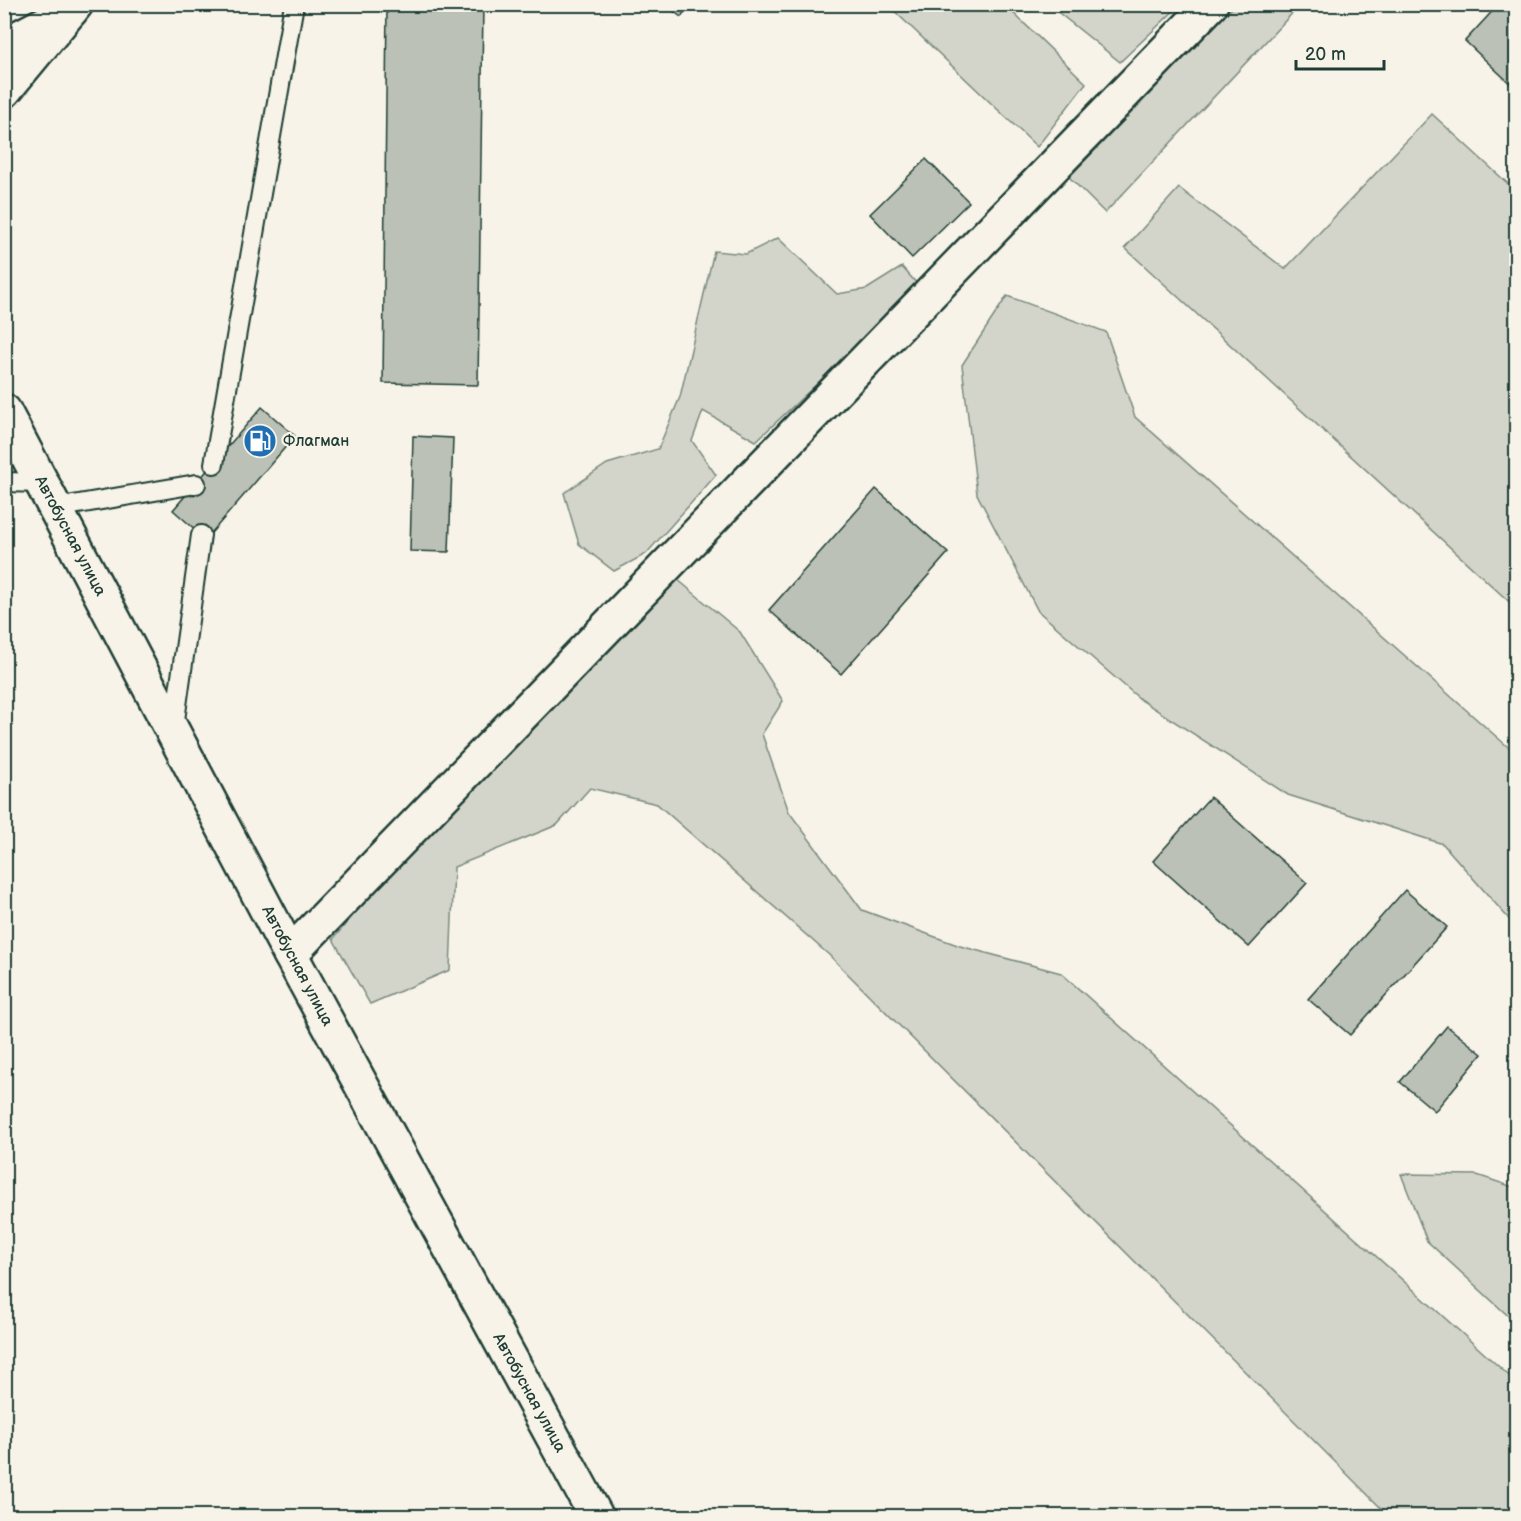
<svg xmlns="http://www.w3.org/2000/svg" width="1521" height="1521" font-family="'Balsamiq Sans',sans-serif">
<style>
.green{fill:#d3d5ca;stroke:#79897f;stroke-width:1.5}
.building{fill:#bbc1b6;stroke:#1f3d34;stroke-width:1.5}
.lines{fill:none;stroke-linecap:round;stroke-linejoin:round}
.service-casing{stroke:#1f3d34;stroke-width:22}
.minor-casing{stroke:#1f3d34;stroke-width:38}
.tertiary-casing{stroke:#1f3d34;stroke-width:38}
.primary-casing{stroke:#1f3d34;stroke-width:38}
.service{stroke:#f7f3e8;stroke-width:18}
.minor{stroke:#f7f3e8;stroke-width:33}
.tertiary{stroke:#f7f3e8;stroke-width:33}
.primary{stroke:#f7f3e8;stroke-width:33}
.labels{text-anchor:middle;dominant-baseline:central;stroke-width:4.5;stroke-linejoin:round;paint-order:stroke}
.poi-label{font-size:16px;fill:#1f3d34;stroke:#f7f3e8;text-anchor:start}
.street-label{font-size:16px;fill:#1f3d34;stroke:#f7f3e8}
</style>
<rect width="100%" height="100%" fill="#f7f3e8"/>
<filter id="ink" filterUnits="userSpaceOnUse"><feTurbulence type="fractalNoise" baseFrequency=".0167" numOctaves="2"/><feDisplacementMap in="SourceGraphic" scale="12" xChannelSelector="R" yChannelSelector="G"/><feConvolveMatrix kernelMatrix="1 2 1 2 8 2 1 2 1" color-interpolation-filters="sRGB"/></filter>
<g filter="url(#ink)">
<path class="green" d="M888,5H1005L1086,83L1037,147Z
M1049,5H1180L1120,62Z
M1235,5H1300L1105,213L1069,177Z
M1432,114L1516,191V608L1125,248L1179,188L1285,269Z
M778,238L837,294L867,289L902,267L920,287L756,441L703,411L692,441L716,475L646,554L614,571L579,544L564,493L607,464L658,449L680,397L714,251L746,254Z
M1007,296L1106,332L1135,417L1516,754V927L1443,844L1288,795L1141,700L1038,611L977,494L962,365Z
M677,579L740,632L783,701L762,734L789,812L862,910L960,946L1061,973L1516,1382V1516H1389L829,955L657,804L590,788L557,825L454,867L450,970L370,1004L333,939L430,825Z
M1401,1174L1477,1175L1516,1188V1323L1427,1241Z"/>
<path class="building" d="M387,4H483L478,385L383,383Z
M664,4H690L681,17Z
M1499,4H1516V89L1465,41Z
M926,159L969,202L912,258L870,214Z
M262,407L295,436L206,539L173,510Z
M413,436L453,438L449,552L410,551Z
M876,489L948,553L841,674L769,610Z
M1210,797L1307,883L1249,947L1153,861Z
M1405,890L1447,927L1350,1035L1308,999Z
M1447,1026L1482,1054L1435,1111L1400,1082Z"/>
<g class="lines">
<g class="service-casing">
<path id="service" d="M214,464L294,4
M4,482L43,483
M55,508L196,484
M174,727L201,535"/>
</g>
<g class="minor-casing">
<path id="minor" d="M290,954L1211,4"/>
</g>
<g class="tertiary-casing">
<path id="tertiary" d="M4,45L71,10
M4,411L290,954L596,1516"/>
</g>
<g class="primary-casing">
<path id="primary" d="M4,91L76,4"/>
</g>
<use href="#service" class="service"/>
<use href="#minor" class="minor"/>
<use href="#tertiary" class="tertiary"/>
<use href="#primary" class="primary"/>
</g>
</g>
<defs>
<g id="fuel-disc" transform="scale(1.725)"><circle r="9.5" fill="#1f6fb2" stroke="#f7f3e8"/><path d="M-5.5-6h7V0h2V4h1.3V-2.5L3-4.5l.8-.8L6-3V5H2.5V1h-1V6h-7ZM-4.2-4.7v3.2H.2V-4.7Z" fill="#fff"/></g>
</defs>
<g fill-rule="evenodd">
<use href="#fuel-disc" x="260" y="441"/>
</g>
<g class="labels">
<g class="poi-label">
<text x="283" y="441">Флагман</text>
</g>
<g class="street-label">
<text transform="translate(70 536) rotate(62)">Автобусная улица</text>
<text transform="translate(297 966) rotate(62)">Автобусная улица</text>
<text transform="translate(529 1393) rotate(61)">Автобусная улица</text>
</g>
</g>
<rect width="1521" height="1521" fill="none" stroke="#f7f3e8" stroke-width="24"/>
<rect x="12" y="12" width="1497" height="1497" fill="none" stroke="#1f3d34" stroke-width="2" filter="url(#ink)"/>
<path d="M1296 60v9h88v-9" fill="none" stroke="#1f3d34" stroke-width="3"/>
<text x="1305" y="60" font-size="18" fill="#1f3d34" stroke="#f7f3e8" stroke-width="4.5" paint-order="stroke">20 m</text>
</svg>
